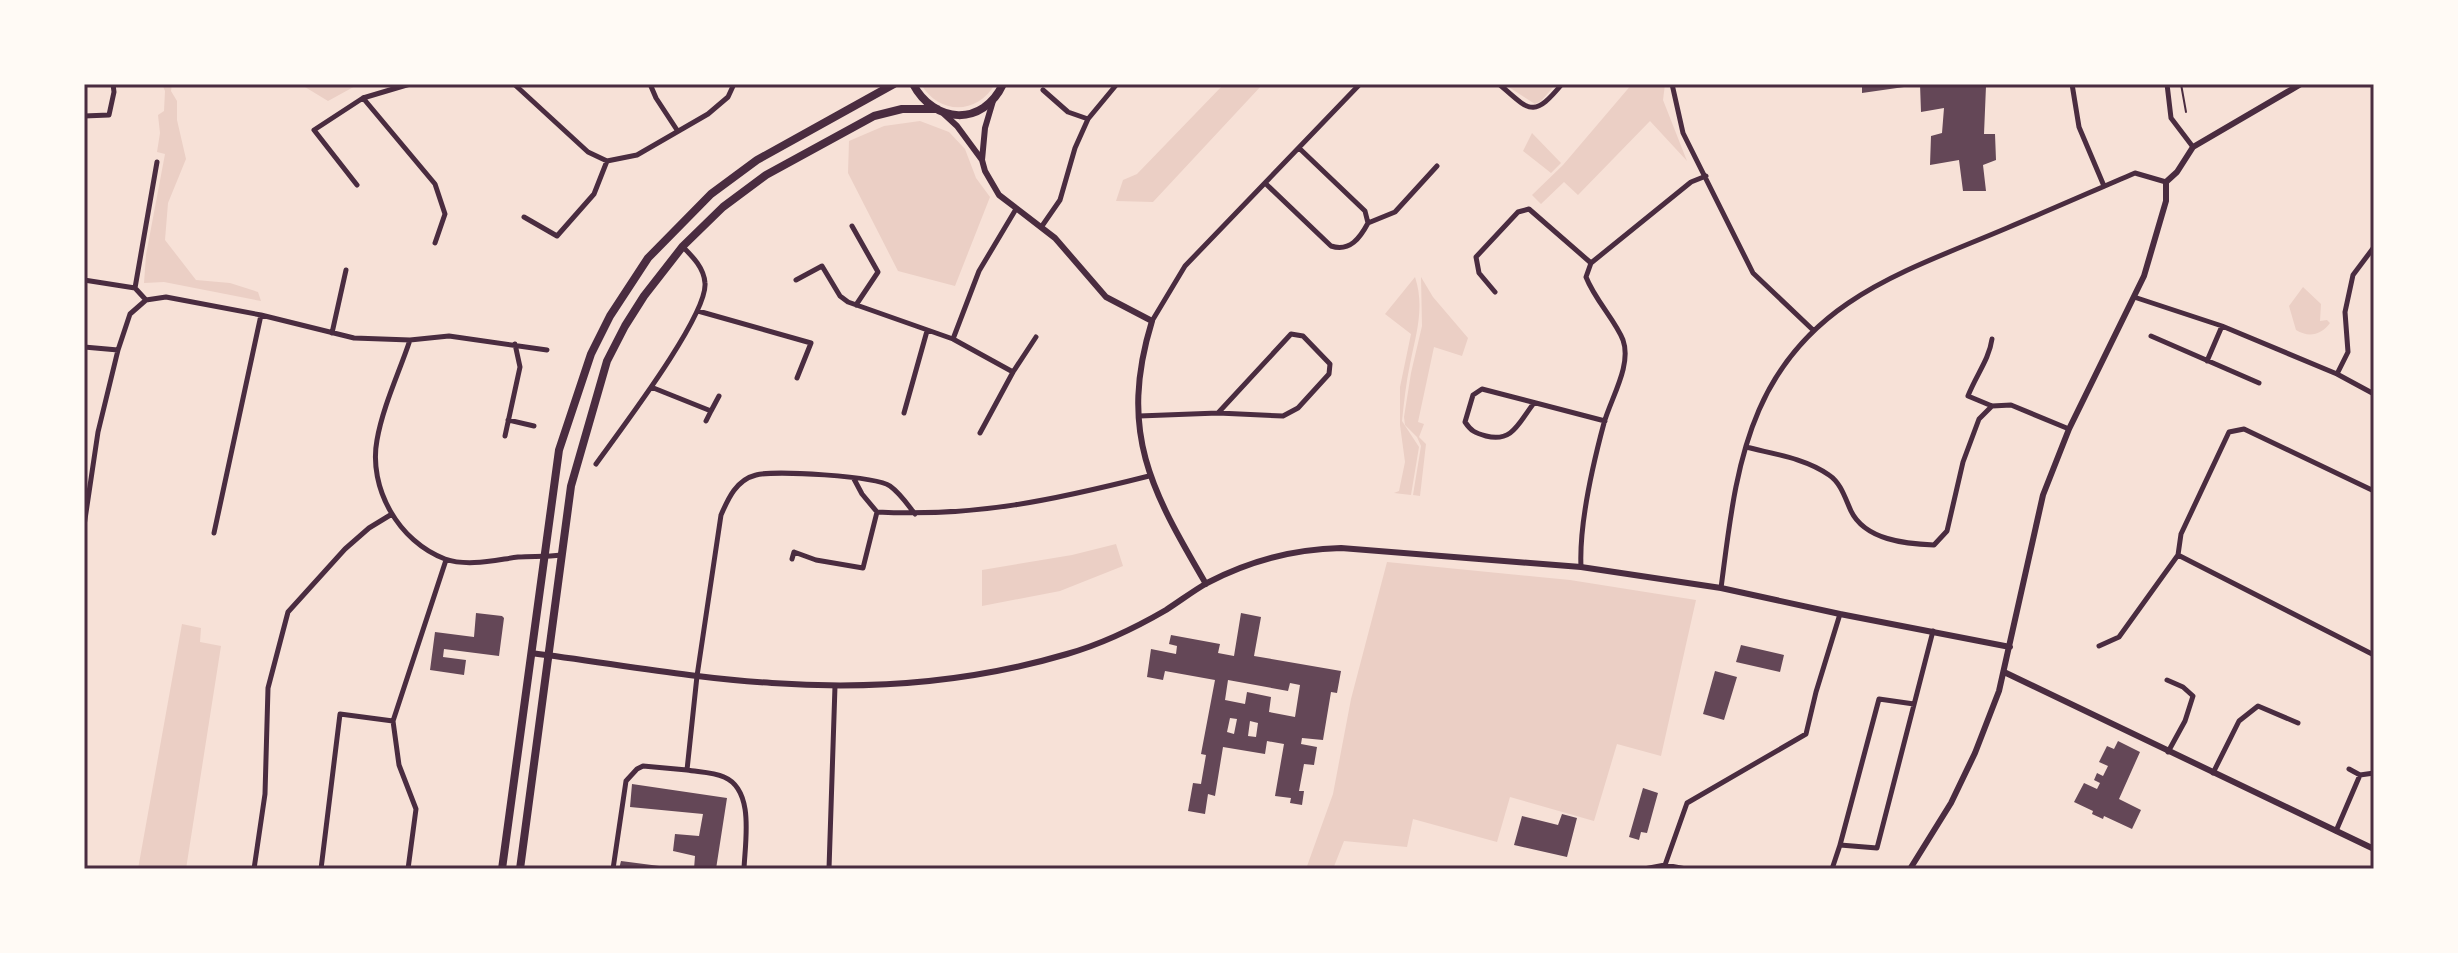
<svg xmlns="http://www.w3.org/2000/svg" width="2458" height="953" font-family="'Public Sans',sans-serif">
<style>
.green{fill:#ebcfc5}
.building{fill:#644757;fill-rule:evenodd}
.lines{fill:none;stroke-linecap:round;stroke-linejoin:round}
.path{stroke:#4a2c40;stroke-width:2}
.minor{stroke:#4a2c40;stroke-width:5}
.tertiary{stroke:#4a2c40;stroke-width:6}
.primary{stroke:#4a2c40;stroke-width:8}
.neatline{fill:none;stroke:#4a2c40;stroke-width:3}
</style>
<rect width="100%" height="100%" fill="#f7e1d7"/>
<path class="green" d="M162,84H172L171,91L177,101V120L186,159L168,203L165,240L196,280L230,283L258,292L261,301L164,282L144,283L146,255L165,154L157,152L160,133L158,115L164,111L165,91Z
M300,84H359L328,101Z
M921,84H995C977,115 939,115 921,84Z
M1224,84L1262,85L1153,202L1116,201L1123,180L1137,174Z
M1504,84H1556L1541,101L1535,104Z
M1632,84H1665L1663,100L1687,161L1650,121L1578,195L1564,182L1541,204L1532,195L1563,165Z
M920,121L949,132L965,149L976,178L990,197L955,286L898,271L848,173L849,141L884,126Z
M1532,133L1561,163L1551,173L1523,151Z
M1415,277C1425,307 1416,334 1410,364C1406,383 1404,402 1402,421L1419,447L1411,495L1394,493L1399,491L1405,462L1400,425V387L1411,334L1385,314Z
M1421,277L1433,297L1468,338L1462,356L1434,347L1418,422L1424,424L1419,437L1426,444L1420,496L1413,495L1421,446L1417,437L1405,425L1404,417L1411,373L1422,326Z
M2303,287L2321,304L2320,321L2327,320L2330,323C2321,335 2309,338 2296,330L2289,306Z
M1116,544L1123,566L1060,591L982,606V570L1072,555Z
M1387,562L1570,580L1696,600L1661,756L1617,744L1594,821L1510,797L1497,842L1413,819L1407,847L1344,841L1333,869H1306L1333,794L1351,699Z
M182,624L201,628L200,642L221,646L186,869H138Z"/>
<path class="building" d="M1862,84H1911V86L1862,93Z
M1920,84L1986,86L1984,134H1995L1996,160L1983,165L1986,191H1963L1959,160L1930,165L1931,136L1942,133L1944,108L1921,112Z
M476,613L502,616L504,618L499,656L444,649L443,657L466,660L464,675L430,670L435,632L474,637Z
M1241,613L1261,617L1254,656L1341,671L1337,693L1331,692L1323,740L1302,738L1301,744L1317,747L1314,765L1304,764L1299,791H1304L1302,805L1290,803L1291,798L1275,796L1284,744L1267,741L1265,754L1223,747L1215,796L1208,794L1205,814L1188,811L1193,783L1201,784L1206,755L1201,754L1215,680L1165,671L1163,680L1147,677L1151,649L1176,654L1177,646L1169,644L1171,635L1220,644L1218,653L1234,656ZM1228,680L1288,691L1290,683L1300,685L1295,717L1269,712L1271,697L1247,692L1245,704L1225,700ZM1230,718L1237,719L1234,734L1227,732ZM1250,721L1258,723L1256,737L1248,736Z
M1741,645L1784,655L1780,672L1736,662Z
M1715,671L1737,677L1724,720L1703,714Z
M2118,741L2140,752L2119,799L2141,810L2132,829L2104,816L2103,819L2092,814L2093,811L2074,802L2084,783L2097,789L2100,783L2094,780L2097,773L2103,776L2108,766L2099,762L2107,746L2114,749Z
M632,784L727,798L716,869H694L695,856L673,851L675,834L699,836L703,814L630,807Z
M1643,788L1658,793L1647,833L1641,832L1639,840L1629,837Z
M1562,814L1577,818L1567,857L1514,845L1522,816L1558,825Z
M621,861L667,867V869H619Z"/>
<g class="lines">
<path class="path" d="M2181,84L2186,112"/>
<path class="minor" d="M514,84L588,152L607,161
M650,84L656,98L677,130
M1499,84C1530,111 1533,119 1562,84
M1672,84L1683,133L1753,273L1813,330
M2072,84L2079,127L2104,186
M2167,84L2171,118L2193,147
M1043,90L1068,112L1088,119
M363,98L435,184L445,214L435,243
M84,116L109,115L114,92L113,84
M1265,183L1331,246C1350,252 1360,238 1368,223L1365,211L1299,148
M357,185L314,130L363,98L410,84
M524,217L557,236L594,194L607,161L637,155L708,114L728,97L734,84
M1368,223L1395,212L1437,166
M852,226L878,272L856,305
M1042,226L1060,200L1075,148L1088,119L1117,84
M84,280L135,288L146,300
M796,280L822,266L840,296L848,302L953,339L1013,372
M135,288L157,162
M1495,292L1479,273L1476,257L1518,212L1529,209L1591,263
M2134,297L2222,326L2337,374L2374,394
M698,311L811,343L797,378
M1152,321L1185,266L1360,84
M332,333L346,270
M2151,336L2259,383
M953,339L979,271L1016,209
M1992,339C1989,360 1976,375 1968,396L1992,406L2011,405L2069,429
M410,340C399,373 383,406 377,440C368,488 399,542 445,559C468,567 495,560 518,557C533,556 547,557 561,555
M84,347L118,350
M2207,361L2222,326
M2337,374L2348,352L2345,312L2353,275L2374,247
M651,387L711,411L706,421
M1534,403C1519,422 1513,443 1486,436C1475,433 1471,431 1465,422L1473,395L1482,389L1605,421
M711,411L719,396
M904,413L927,331
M1139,416L1218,413L1283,416L1298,408L1329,374L1330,364L1303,336L1291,334L1218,413
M508,420L534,426
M980,433L1013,372L1036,337
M505,436L520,367L515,344
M1746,447C1773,454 1805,458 1829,475C1841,483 1845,498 1851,511C1865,540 1906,544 1934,545L1947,531L1963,462L1979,419L1992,406
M596,464C618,433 708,316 705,283C704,268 693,257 683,247
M854,479L862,494L877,512C977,517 1054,500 1149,476
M84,526L98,432L118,350L130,314L146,300L166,297L261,315L354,338L410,340L449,336L547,350
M214,533L261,315
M2178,555L2374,655
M792,559L794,552L816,560L863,568L877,512
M1581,567C1579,524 1593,464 1604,423C1611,398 1632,365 1623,340C1615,320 1595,300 1586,277L1591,263L1691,182L1706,176
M1721,588C1729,528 1735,465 1759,410C1807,299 1906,271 2007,228C2050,210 2093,191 2135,173L2166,182
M2099,646L2119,637L2178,555L2181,534L2229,432L2244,429L2374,491
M2167,680L2183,687L2193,696L2185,721L2168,752
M1914,704L1879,699L1840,845L1877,848L1933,631
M2349,769L2360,775L2374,773
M2213,773L2239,721L2258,706L2298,723
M2336,831L2360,775
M1665,865L1687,803L1806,734L1816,692L1840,614
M254,869L265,794L268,688L288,612L345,549L369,528L392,514
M321,869L340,714L393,721
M408,869L416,809L399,765L393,721L446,560
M613,869L626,781L637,769L643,766L687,770
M744,869C745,842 755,790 724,777C713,772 698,772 687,770L697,676L721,515C728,499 736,480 756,475C774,470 876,476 890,486C900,493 908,505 915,514
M829,869L835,686
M1644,869L1665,865L1686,869
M1832,869L1840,845"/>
<path class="tertiary" d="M944,114L957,126L982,160L985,171L999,195L1055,238L1106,297L1152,321C1118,432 1151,490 1206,584
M982,160L985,128L993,101
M531,653C611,663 691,678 772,683C870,690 972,682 1067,654C1102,644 1135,628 1166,610C1180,601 1193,591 1207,583C1249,561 1293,549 1341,548L1581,567L1721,588L1840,614L2010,647
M2004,672L2374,849
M1910,869L1951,803L1975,753L1999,691L2043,495L2069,429L2144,276L2166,201V182L2177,172L2193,147L2301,84"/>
<path class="primary" d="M913,84C934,124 983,127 1003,84
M502,869L559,450L591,354L610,316L648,258L711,194L757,160L894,84
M520,869L571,486L607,361L625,326L644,296L683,246L723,207L766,175L874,116L902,109H937"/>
</g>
<rect width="2458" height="953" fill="none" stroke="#fffaf5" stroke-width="172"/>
<rect x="86" y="86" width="2286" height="781" class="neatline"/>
</svg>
